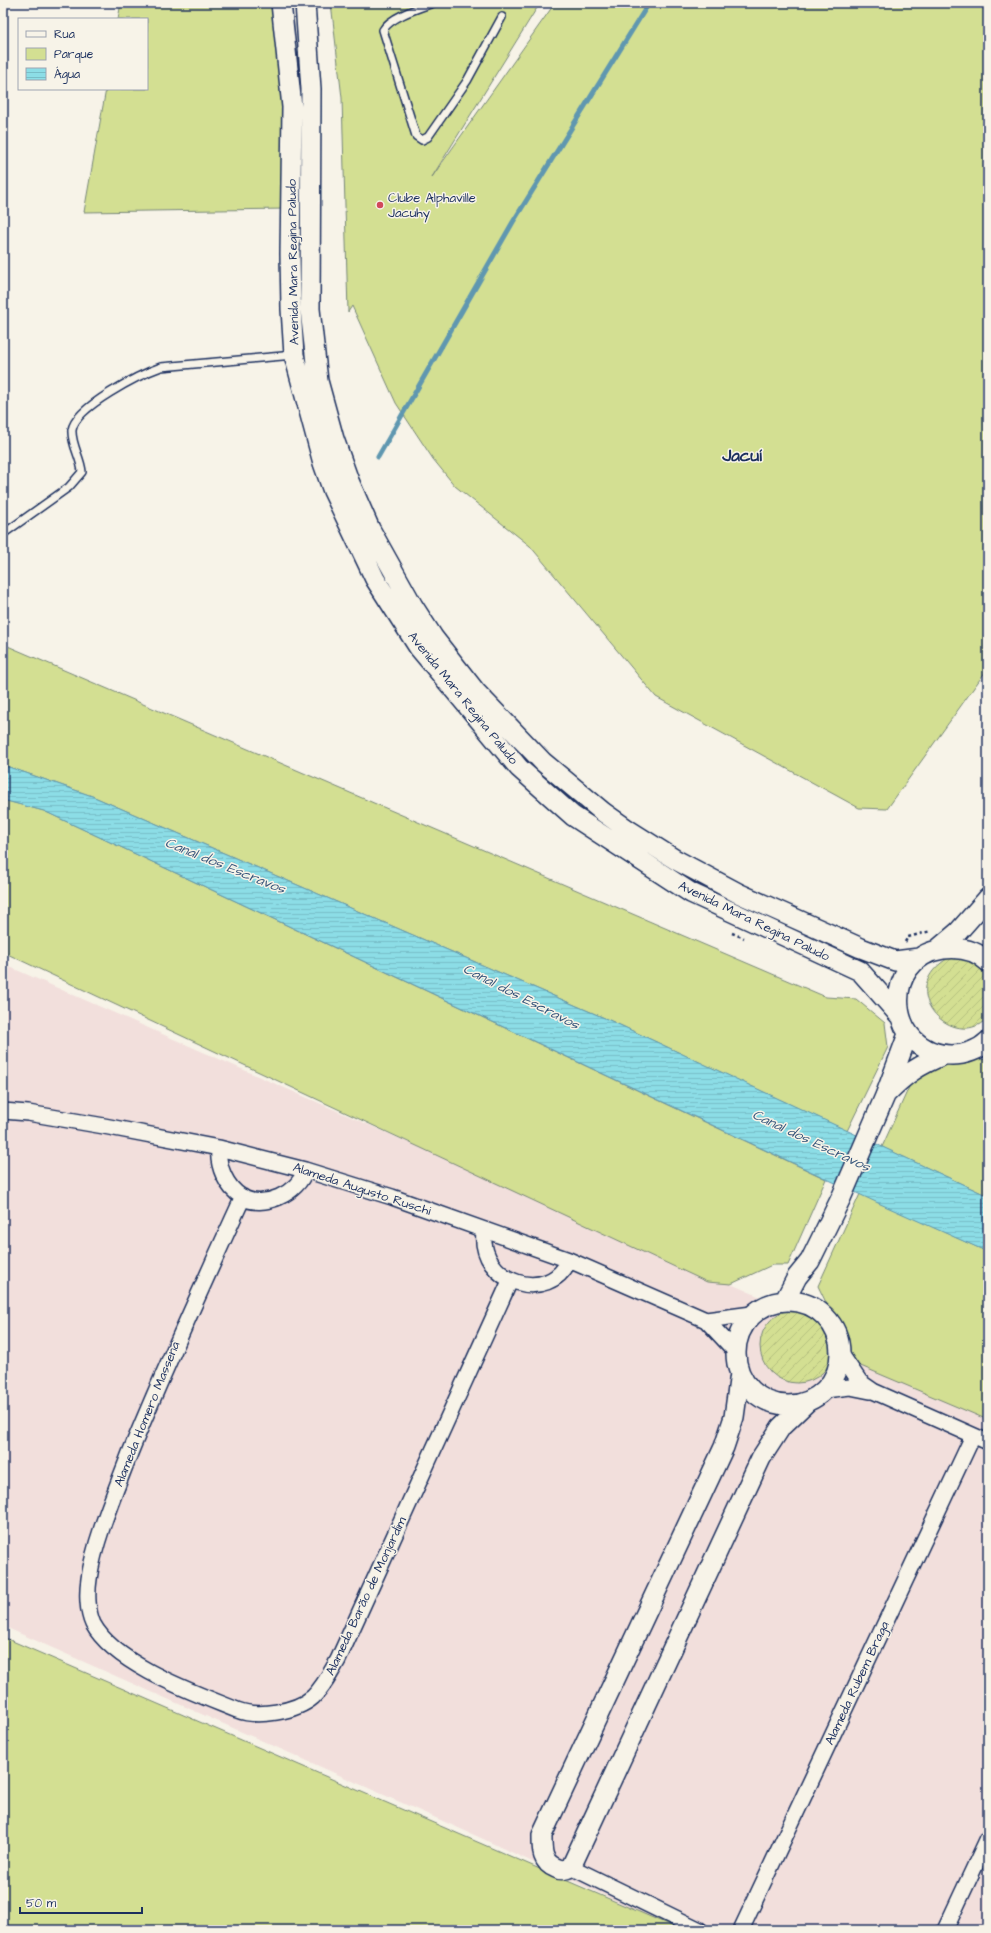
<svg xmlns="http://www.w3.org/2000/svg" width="991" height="1933" font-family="'Architects Daughter',sans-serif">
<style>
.built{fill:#f2dfdc}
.green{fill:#d3df92;stroke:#778778}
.garden{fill:url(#garden-furrows);stroke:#778778}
.water{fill:url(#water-rules);stroke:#5f97b0}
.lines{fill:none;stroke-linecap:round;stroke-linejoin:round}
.stream{stroke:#5f97b0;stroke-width:5}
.service-casing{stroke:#1b2f5e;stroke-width:10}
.minor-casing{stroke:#1b2f5e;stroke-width:18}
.tertiary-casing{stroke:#1b2f5e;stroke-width:22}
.path{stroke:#1b2f5e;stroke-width:2.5;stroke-dasharray:3 3;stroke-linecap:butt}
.service{stroke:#f7f3e8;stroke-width:7}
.minor{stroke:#f7f3e8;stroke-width:15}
.tertiary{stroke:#f7f3e8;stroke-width:19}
.poi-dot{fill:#d1495b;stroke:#f7f3e8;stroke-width:1.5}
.labels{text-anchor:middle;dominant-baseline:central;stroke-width:3;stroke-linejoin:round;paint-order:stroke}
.poi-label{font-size:13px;fill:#1b2f5e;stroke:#f7f3e8;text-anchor:start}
.street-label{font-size:13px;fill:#1b2f5e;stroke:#f7f3e8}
.water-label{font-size:14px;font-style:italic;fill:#325279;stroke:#f7f3e8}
.district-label{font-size:17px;font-weight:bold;fill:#1b2f5e;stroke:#f7f3e8}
</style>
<defs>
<pattern id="garden-furrows" width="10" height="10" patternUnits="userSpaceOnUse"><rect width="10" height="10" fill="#d3df92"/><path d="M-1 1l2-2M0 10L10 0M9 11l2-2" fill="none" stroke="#b5c080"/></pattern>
<pattern id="water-rules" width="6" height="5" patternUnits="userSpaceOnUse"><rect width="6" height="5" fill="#8cdde6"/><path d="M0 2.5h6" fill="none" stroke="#78bec8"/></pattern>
</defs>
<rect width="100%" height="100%" fill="#f7f3e8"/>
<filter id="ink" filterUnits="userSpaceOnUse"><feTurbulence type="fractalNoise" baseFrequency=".025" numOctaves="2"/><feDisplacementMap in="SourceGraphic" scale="8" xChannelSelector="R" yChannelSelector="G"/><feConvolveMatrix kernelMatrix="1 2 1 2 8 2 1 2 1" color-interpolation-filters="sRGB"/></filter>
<g filter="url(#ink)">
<path class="built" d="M3,964L988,1397V1930H678L481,1838L3,1626Z"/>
<path class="green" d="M121,3H272L282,61L285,209L84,212L106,89H147V19H118Z
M331,3H540L432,177L555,3H988V668L887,809L859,808L656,697L530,546L455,486L433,459L396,403L352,306L348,312L342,98Z
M3,644L826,997L856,999L885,1023L888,1047L847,1131L609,1020L92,796L3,765Z
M3,800L44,811L826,1179L788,1265H772L731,1284L707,1282L3,952Z
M988,1059V1196L882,1147L919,1065Z
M860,1194L988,1252V1420L856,1364L818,1286Z
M3,1637L681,1930H3Z"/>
<path class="garden" d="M952,956L988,965V1017C957,1054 888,990 952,956Z
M760 1346a37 37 0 1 1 74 0a37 37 0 1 1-74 0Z"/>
<path class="water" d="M3,765L92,796L609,1020L988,1196V1252L878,1203L44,811L3,800Z"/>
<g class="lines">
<path class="stream" d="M378,457L513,222L649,3"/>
<g class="service-casing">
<path id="service" d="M433,3C419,8 390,17 383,30L416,136L422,140L428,137L467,81L502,17
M3,534L69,487L82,472C81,458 71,444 72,430C75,407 141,374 161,367L294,355"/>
</g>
<g class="minor-casing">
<path id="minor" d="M3,1111L28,1113L104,1126L219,1148L305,1170L392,1197L569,1260L706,1320L735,1351
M219,1148C217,1166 226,1187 242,1197C263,1210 299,1193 305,1170
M243,1197C204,1282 165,1367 130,1453C116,1490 94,1541 89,1579C87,1592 87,1611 93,1624C115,1665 195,1693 237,1710C257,1718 296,1712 313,1697C324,1686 330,1674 338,1660L510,1281
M484,1231C478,1284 550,1305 569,1260
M706,1320L752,1314
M841,1354L860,1382L873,1391L988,1442
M825,1390L850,1387L870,1391
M571,1867L700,1930
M741,1930L973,1436
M945,1930L988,1838"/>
</g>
<g class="tertiary-casing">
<path id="tertiary" d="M281,3L292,107L290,254L291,309L294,355L323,463L333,491L375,579L419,648L480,721L519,768L573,816L691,893L860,971L899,1015
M305,3L311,89L310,309L318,381L334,439L349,481L370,529L413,606L433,637L476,692L543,762L603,812L627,829L676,860L738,893L861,948L895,961L919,958
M938,949L958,932L988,898
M988,962C976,950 959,947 943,949C879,958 886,1055 952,1055C965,1055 979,1050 988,1041
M887,1093C906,1074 919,1065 944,1055
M785,1300L797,1277L810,1261L841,1198L885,1096L908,1034
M736 1353a52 52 0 1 1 104 0a52 52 0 1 1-104 0Z
M740,1373L734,1417L724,1447L542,1835C542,1849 541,1862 556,1868C561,1871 565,1870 571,1867L761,1458L781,1427L807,1402"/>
</g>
<path class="path" d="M732,933L744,938
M905,942L908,937L931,931"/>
<use href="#service" class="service"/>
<use href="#minor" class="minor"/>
<use href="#tertiary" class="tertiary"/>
</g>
</g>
<circle class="poi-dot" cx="380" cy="205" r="4"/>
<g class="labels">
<g class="poi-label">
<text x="388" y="198">Clube Alphaville<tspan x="388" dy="15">Jacuhy</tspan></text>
</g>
<g class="street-label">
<text transform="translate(293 262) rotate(-91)">Avenida Mara Regina Paludo</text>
<text transform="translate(463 698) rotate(51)">Avenida Mara Regina Paludo</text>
<text transform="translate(754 921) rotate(26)">Avenida Mara Regina Paludo</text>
<text transform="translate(362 1189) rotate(18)">Alameda Augusto Ruschi</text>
<text transform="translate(147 1414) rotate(-68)">Alameda Homero Massena</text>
<text transform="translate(366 1596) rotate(-65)">Alameda Barão de Monjardim</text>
<text transform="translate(857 1683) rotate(-65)">Alameda Rubem Braga</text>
</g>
<g class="water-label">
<text transform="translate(225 866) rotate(22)">Canal dos Escravos</text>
<text transform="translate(521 997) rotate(27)">Canal dos Escravos</text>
<text transform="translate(811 1141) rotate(25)">Canal dos Escravos</text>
</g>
<g class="district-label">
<text x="742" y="456">Jacuí</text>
</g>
</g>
<rect width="991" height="1933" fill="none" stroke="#f7f3e8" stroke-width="16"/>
<rect x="8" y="8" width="975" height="1917" fill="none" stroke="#1b2f5e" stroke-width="1.5" filter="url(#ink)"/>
<rect x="18" y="18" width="130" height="72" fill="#f7f3e8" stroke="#9fa5b1"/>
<rect x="26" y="31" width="20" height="6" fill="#f7f3e8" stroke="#9fa5b1"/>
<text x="54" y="38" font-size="12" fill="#1b2f5e">Rua</text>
<rect x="26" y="48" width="20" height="12" fill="#d3df92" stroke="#9fa5b1"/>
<text x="54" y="58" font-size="12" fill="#1b2f5e">Parque</text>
<rect x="26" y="68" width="20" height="12" fill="url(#water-rules)" stroke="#9fa5b1"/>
<text x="54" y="78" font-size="12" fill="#1b2f5e">Água</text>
<path d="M20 1907v6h122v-6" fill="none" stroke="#1b2f5e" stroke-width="2"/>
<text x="26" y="1907" font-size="12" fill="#1b2f5e" stroke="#f7f3e8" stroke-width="3" paint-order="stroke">50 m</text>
</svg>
